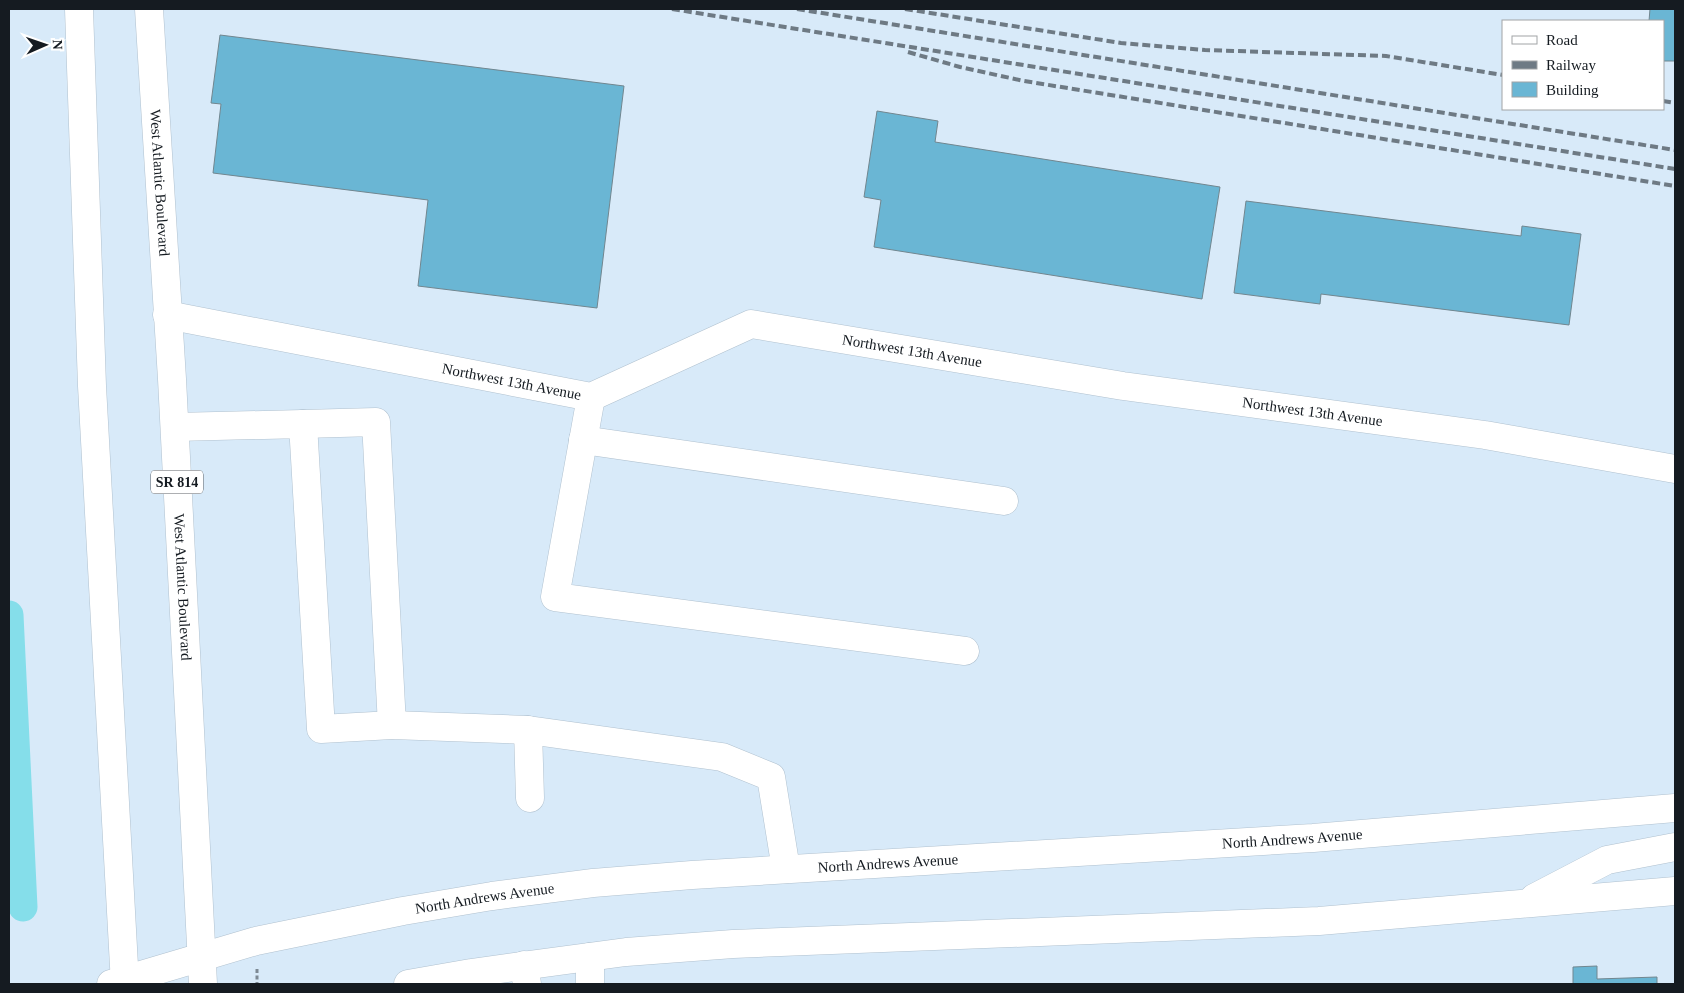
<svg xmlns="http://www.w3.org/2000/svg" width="1684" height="993" font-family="Georgia,serif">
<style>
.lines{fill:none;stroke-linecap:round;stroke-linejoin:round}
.canal{stroke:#85deea;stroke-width:29}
.building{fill:#6ab6d4;stroke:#71868f}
.minor-casing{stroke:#b0c1cf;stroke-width:29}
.major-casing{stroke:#b0c1cf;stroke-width:29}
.path{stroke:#7d8994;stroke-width:3;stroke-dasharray:4 2.5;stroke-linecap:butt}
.minor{stroke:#fff;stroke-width:28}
.major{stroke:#fff;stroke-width:28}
.rail{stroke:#6e7a84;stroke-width:4;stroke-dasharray:8 4;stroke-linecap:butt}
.labels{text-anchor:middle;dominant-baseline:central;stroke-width:4.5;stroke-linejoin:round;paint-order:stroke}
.shield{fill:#fff;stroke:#5b5f64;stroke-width:1}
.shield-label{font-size:14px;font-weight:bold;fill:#151b21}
.street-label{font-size:15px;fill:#151b21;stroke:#fff}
</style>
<rect width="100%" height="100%" fill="#d8eaf9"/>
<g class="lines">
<path class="canal" d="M9,615L23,907"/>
</g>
<path class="building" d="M1650,9H1675V61H1663V21H1649Z
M220,35L624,86L597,308L418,286L428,200L213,173L221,104L211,103Z
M877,111L938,121L935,142L1220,187L1202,299L874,247L881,200L864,197Z
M1246,201L1521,236L1522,226L1581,234L1569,325L1321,294L1320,304L1234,293Z
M1597,966V979L1657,977V984H1573V967Z"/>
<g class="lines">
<g class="minor-casing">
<g id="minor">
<path id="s1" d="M167,315L591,397L751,324L1123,386L1485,435L1675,469"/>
<path d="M591,397L555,597L965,651"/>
<path d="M303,424L376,422L392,725"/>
<path d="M175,427L303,424L321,729L392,725L528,730L722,757L771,777L786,869"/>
<path d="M583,440L1004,501"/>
<path d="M528,730L530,798"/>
<path d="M590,957V984"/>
<path d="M524,965L527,984"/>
</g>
</g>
<g class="major-casing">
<g id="major">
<path d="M79,9L92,386L125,984"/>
<path id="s2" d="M149,9L172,379L203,984"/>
<path d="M1534,898L1607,860L1675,847"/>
<path id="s3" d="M111,984L256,941L403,911L492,896L593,883L692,875L1313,838L1675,808"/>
<path d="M408,984L471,973L626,952L733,944L1319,921L1675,891"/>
</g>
</g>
<path class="path" d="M257,969V984"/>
<use href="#minor" class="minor"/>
<use href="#major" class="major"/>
<path class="rail" d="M672,9L1675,169
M797,9L1675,150
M905,9L1121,43L1205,50L1386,56L1503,75
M908,52L960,67L1024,81L1675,186
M1663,101L1675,103"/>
</g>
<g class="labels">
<rect class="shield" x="151" y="470.5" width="52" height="23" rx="4"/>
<g class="shield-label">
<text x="177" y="482">SR 814</text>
</g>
<g class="street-label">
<text stroke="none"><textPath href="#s2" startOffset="174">West Atlantic Boulevard</textPath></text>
<text stroke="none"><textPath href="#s1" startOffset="771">Northwest 13th Avenue</textPath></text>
<text stroke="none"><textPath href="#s1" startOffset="351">Northwest 13th Avenue</textPath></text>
<text stroke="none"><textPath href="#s1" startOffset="1176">Northwest 13th Avenue</textPath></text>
<text stroke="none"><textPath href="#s2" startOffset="579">West Atlantic Boulevard</textPath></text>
<text stroke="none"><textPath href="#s3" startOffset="1194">North Andrews Avenue</textPath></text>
<text stroke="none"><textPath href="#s3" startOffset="789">North Andrews Avenue</textPath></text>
<text stroke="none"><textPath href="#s3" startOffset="384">North Andrews Avenue</textPath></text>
</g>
</g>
<rect width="1684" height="993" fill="none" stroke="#151b21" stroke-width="20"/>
<rect x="1502" y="20" width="162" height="90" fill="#ffffff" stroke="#a1a4a6"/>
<rect x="1512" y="36" width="25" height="8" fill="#ffffff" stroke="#a1a4a6"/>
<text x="1546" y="45" font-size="15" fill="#151b21">Road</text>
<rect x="1512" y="61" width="25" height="8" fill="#6e7a84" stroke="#a1a4a6"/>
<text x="1546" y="70" font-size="15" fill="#151b21">Railway</text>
<rect x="1512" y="82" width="25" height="15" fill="#6ab6d4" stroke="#a1a4a6"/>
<text x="1546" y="95" font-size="15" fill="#151b21">Building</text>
<g transform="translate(45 45) rotate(88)" stroke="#ffffff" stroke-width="4" paint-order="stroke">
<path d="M0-4L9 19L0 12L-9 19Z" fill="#151b21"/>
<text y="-8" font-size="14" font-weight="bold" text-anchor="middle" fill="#151b21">N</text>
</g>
</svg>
